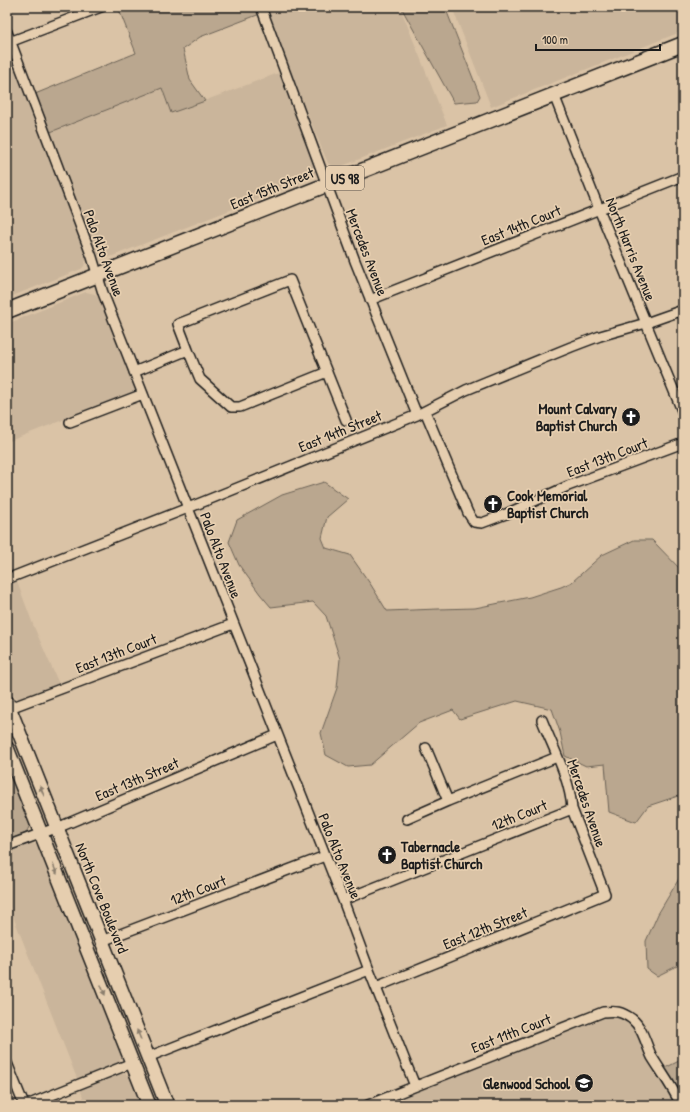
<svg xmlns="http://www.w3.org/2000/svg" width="690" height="1112" font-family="'Patrick Hand',sans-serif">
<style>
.built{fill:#cab59b}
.green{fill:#baa78f;stroke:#6b6256}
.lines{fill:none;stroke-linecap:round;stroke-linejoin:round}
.minor-casing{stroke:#1c1c1c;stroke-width:12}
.secondary-casing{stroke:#1c1c1c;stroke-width:16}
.primary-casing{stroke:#1c1c1c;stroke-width:17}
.minor{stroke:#e6ceaf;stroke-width:9}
.secondary{stroke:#e6ceaf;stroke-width:13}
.primary{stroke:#e6ceaf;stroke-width:14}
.oneway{fill:#8b7e6d}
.labels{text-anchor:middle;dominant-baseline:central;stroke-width:3.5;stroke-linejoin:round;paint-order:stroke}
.shield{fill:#e6ceaf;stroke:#595148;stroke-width:1}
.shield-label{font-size:14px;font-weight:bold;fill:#1c1c1c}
.street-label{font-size:15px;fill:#1c1c1c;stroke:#e6ceaf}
.poi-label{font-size:15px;font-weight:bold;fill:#1c1c1c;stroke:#e6ceaf;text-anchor:end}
</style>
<rect width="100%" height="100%" fill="#dac3a6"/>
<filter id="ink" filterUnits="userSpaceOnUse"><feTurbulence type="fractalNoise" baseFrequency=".025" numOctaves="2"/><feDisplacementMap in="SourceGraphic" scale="8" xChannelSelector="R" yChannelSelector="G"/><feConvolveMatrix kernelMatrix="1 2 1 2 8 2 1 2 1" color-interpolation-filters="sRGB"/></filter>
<g filter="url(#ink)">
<path class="built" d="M266,7H400L447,125L342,166H332L328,163L322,149L289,68Z
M452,7H683V31L491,107Z
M7,48H9L87,257L84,266L81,269L7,298Z
M281,72L317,170L313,176L307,180L110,257H101L96,253L93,250L48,133L162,87L172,113Z
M86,292L95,294L100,299L136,391L7,442V324Z
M16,579L34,627L59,684L19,699L12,695L7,684V583Z
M27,843L35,844L40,848L121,1055L120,1061L117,1064L78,1081L7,901V851Z
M612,1014L620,1015L633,1025L674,1102V1105H374Z
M118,1074H126L130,1077L142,1105H86L80,1089Z"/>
<path class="green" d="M118,7H257L260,14L200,37L183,49L190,80L205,101L171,113L162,88L48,133L35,94L136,53Z
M401,7H445L480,96L477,101L454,103Z
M324,482L348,499L327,517L322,538L326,548L350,555L371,585L387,611L438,609L475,608L530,597L561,587L572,582L602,555L634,540H652L683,572V798L681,795L648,806L636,822L609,812L605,764L586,766L565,756L560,732L552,709L517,701L460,719L453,710L419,723L370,765L348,767L326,755L321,733L337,688L340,659L326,616L313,602L271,607L260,594L239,565L229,542L237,520L282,495Z
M7,766L30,825L26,833L7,841Z
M683,872V963L657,976L647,969L646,941L658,914Z
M683,1059V1097L665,1068Z"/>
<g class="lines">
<g class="minor-casing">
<path id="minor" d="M261,7L355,261L417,415
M7,32L92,257L103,293L343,900L369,970L415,1086
M7,43L101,7
M554,95L599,209L683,413
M370,300L683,176
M188,350L200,379L231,407H240L327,372
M134,372L188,350L178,324L290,280L346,420
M425,411L468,513L474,522L482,523L506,514L568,486L683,443
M70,422L143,394
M7,579L188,508L417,415L466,390L571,347L600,336L646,323L683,310
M10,708L233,624
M426,748L448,801
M407,819L448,801L557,757
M7,846L64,825L277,735
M343,900L572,809
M102,941L325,856
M376,987L605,894L572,809C570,778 553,748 542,720
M148,1057L369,970
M7,1063L24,1105
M27,1105L132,1063
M368,1105L603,1012C616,1011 621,1011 632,1019C643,1028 646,1045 652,1057C662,1073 673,1088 681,1105"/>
</g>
<g class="secondary-casing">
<path id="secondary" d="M7,702L167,1105
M7,748L149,1105"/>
</g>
<g class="primary-casing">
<path id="primary" d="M7,311L683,44"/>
</g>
<use href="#minor" class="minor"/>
<use href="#secondary" class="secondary"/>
<use href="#primary" class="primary"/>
</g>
<defs><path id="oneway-solid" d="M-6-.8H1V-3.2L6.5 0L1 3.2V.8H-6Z"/></defs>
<g class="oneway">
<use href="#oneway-solid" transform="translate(42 791) rotate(-112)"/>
<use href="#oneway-solid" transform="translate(55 869) rotate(68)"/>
<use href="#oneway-solid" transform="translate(103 990) rotate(68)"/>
<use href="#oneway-solid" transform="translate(139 1035) rotate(-112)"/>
</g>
</g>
<defs>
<g id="church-disc" transform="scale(1)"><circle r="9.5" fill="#1c1c1c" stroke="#e6ceaf"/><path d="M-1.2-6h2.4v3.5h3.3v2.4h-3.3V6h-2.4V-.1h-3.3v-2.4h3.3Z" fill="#fff"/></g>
<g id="school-disc" transform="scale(1)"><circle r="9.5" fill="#1c1c1c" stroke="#e6ceaf"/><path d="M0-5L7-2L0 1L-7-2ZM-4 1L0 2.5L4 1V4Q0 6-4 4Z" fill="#fff"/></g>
</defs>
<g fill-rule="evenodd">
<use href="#church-disc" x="631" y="417"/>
<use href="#church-disc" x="493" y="504"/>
<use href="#church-disc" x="387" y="855"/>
<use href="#school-disc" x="584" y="1083"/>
</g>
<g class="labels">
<rect class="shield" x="326" y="166" width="38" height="24" rx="3"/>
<g class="shield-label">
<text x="345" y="178">US 98</text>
</g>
<g class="street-label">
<text transform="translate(272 188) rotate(-22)">East 15th Street</text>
<text transform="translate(521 225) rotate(-22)">East 14th Court</text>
<text transform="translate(631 249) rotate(68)">North Harris Avenue</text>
<text transform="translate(367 252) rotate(69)">Mercedes Avenue</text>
<text transform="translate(104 253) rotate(70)">Palo Alto Avenue</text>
<text transform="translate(340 431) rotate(-22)">East 14th Street</text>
<text transform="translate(607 457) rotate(-21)">East 13th Court</text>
<text transform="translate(221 555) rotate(69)">Palo Alto Avenue</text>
<text transform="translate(116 653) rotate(-21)">East 13th Court</text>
<text transform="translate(137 779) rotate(-23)">East 13th Street</text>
<text transform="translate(587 803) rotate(71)">Mercedes Avenue</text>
<text transform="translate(519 815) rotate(-22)">12th Court</text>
<text transform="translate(340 856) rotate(68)">Palo Alto Avenue</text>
<text transform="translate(198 890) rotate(-21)">12th Court</text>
<text transform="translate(102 898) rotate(68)">North Cove Boulevard</text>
<text transform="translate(485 928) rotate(-22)">East 12th Street</text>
<text transform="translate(511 1033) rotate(-21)">East 11th Court</text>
</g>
<g class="poi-label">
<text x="617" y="408">Mount Calvary<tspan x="617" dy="17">Baptist Church</tspan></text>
<text x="507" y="495" text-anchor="start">Cook Memorial<tspan x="507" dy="17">Baptist Church</tspan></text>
<text x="401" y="846" text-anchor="start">Tabernacle<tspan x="401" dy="17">Baptist Church</tspan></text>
<text x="570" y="1083">Glenwood School</text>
</g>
</g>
<rect width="690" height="1112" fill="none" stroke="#e6ceaf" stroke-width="24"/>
<rect x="12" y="12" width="666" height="1088" fill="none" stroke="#1c1c1c" stroke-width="1.5" filter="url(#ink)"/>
<path d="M536 44v6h124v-6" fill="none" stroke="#1c1c1c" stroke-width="2"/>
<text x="542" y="44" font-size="12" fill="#1c1c1c" stroke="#e6ceaf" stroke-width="3" paint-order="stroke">100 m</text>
</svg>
